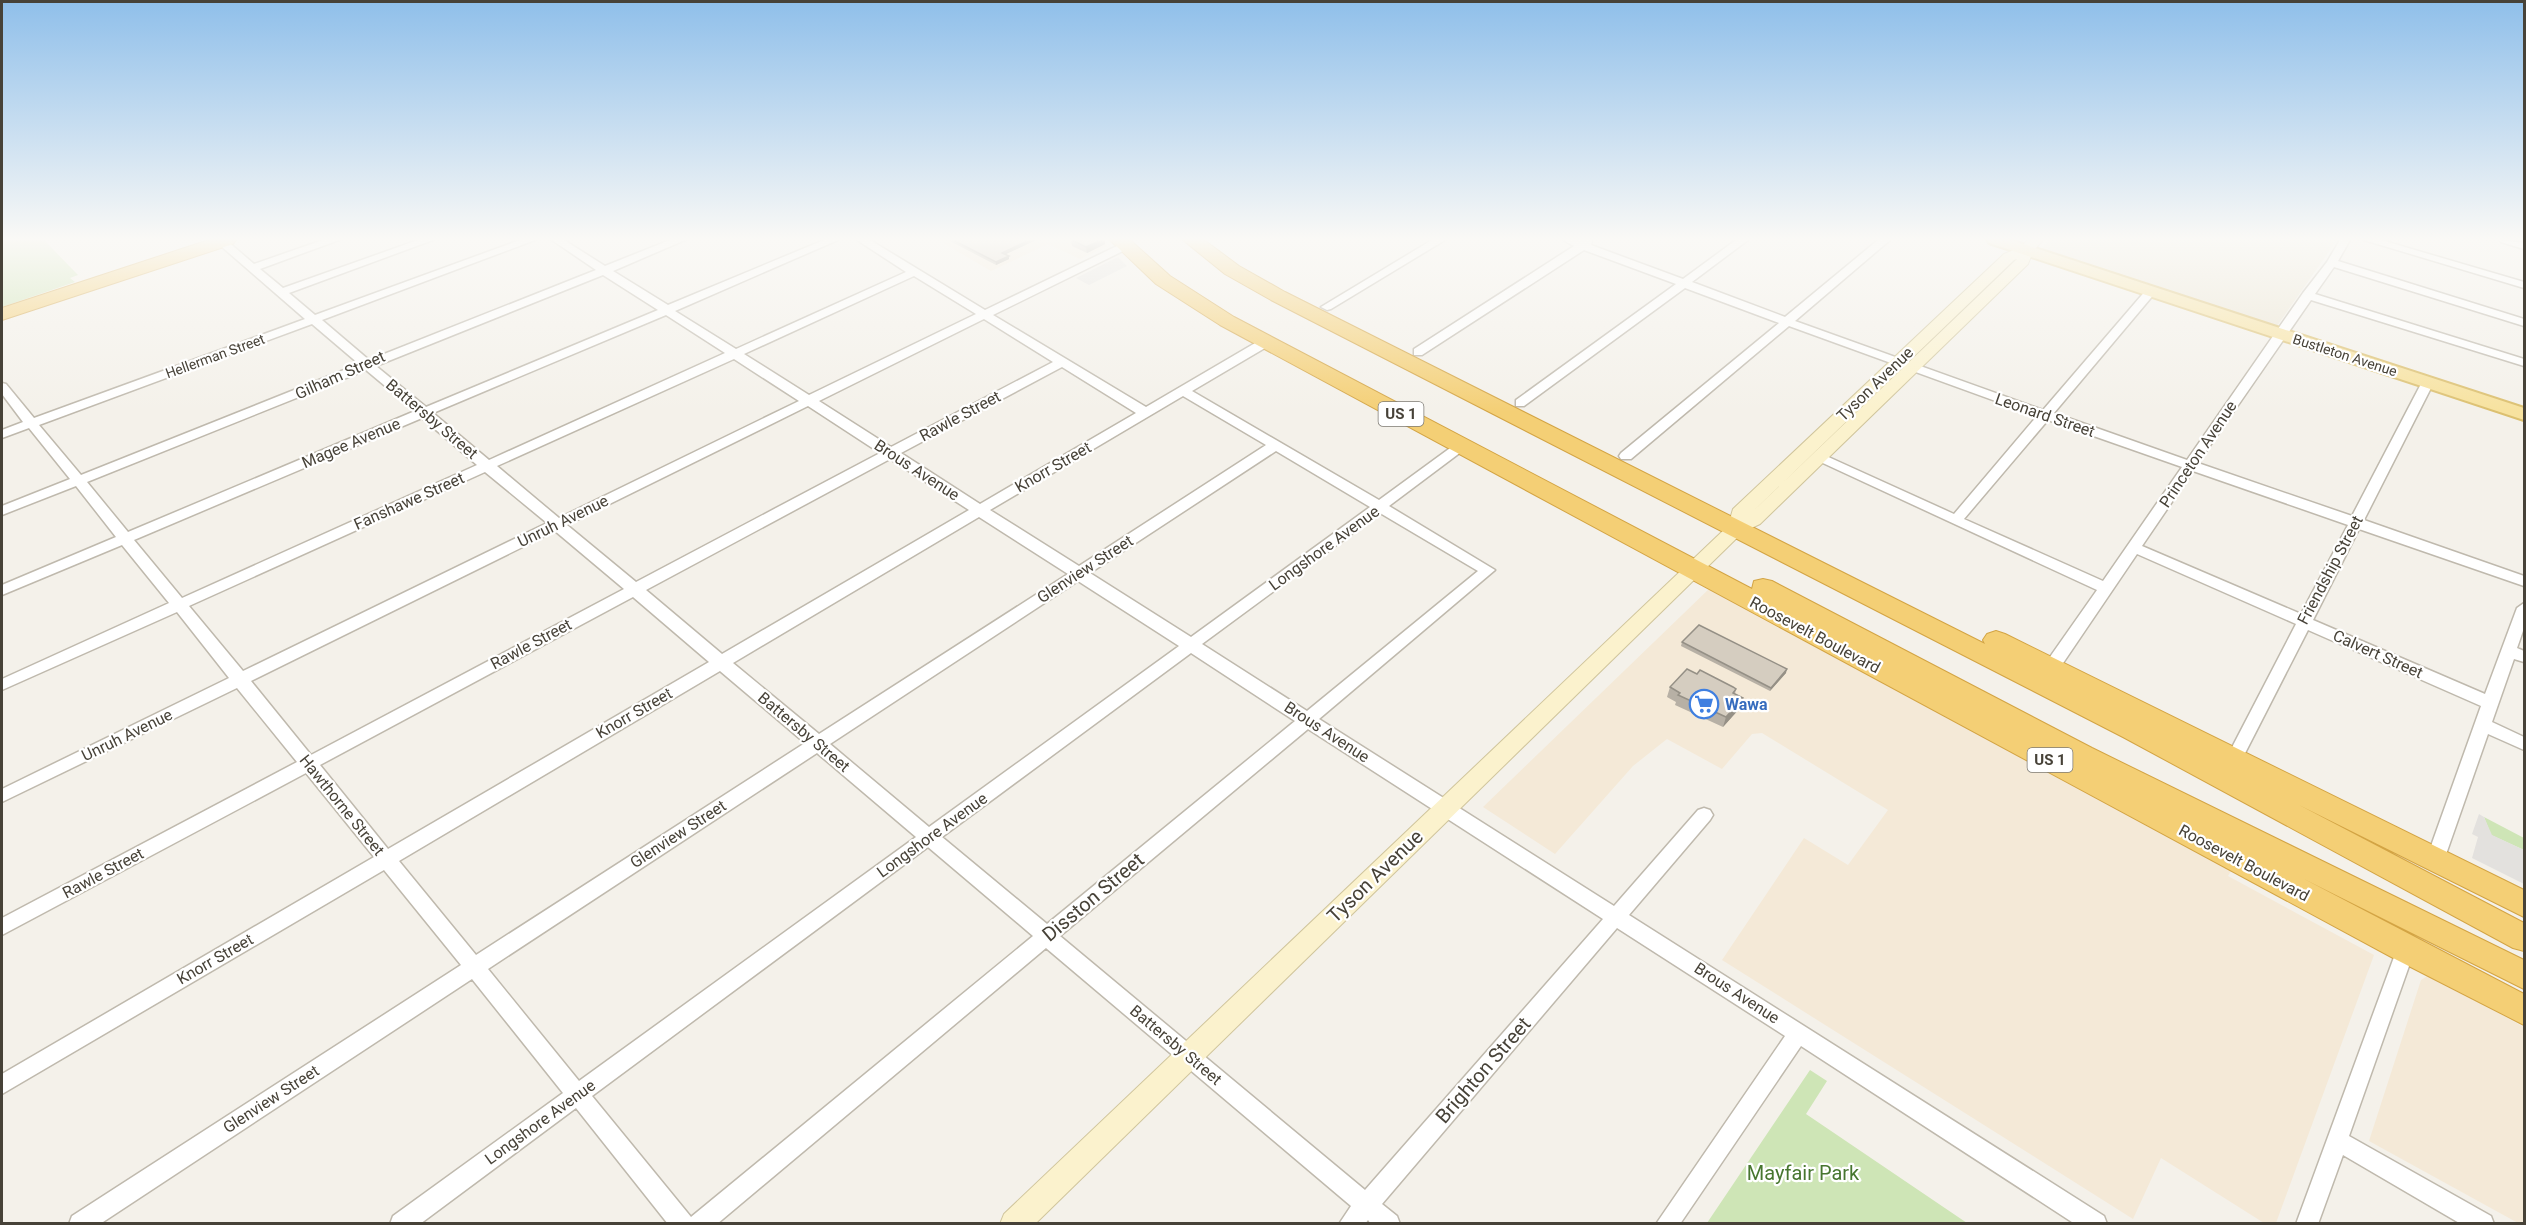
<svg xmlns="http://www.w3.org/2000/svg" width="2526" height="1225" font-family="Roboto,sans-serif">
<style>
.commercial{fill:#f4e9d7}
.education{fill:#ece6d5}
.green{fill:#cee5b6}
.parking{fill:#e3e1de}
.lines{fill:none;stroke-linecap:round;stroke-linejoin:round}
.street-casing{stroke:#bfb9ad;stroke-width:3}
.secondary-casing{stroke:#d0c59c;stroke-width:2}
.primary-casing{stroke:#dcc070;stroke-width:4}
.highway-casing{stroke:#d3a444;stroke-width:2}
.street{fill:#fff;fill-rule:evenodd}
.secondary{fill:#fbf2cd;fill-rule:evenodd}
.primary{fill:#f7e29f;fill-rule:evenodd}
.highway{fill:#f4cf75;fill-rule:evenodd}
.wall{fill:#b7b0a5}
.shaded-wall{fill:#959086}
.building{fill:#d5cdc0;stroke:#959086;stroke-width:1.5}
.labels{text-anchor:middle;dominant-baseline:central;stroke-width:4.5;stroke-linejoin:round;paint-order:stroke}
.far-street-label{font-size:14px;fill:#474238;stroke:#fff}
.shield{fill:#fff;stroke:#7e7b74;stroke-width:1.5}
.shield-label{font-size:15px;font-weight:bold;fill:#474238}
.street-label{font-size:16px;fill:#474238;stroke:#fff}
.shop-label{font-size:16px;font-weight:bold;fill:#366cbe;stroke:#fff;text-anchor:start}
.near-street-label{font-size:20px;fill:#474238;stroke:#fff}
.near-park-label{font-size:20px;fill:#47762f;stroke:#fff}
</style>
<rect width="100%" height="100%" fill="#f4f1ea"/>
<path class="commercial" d="M938,240H1103L1107,246L1080,259L1048,244L991,271Z
M1711,587L2234,866L2228,876L2374,955L2276,1223H2264L2161,1158L2133,1219L1722,960L1804,838L1848,865L1888,810L1762,733L1752,734L1722,769L1667,739L1633,766L1555,854L1483,807Z
M2429,975L2524,1027V1223H2518L2369,1141L2421,980Z"/>
<path class="education" d="M2050,240H2337L2277,326L2041,249Z"/>
<path class="green" d="M2,240H44L78,275L70,278L75,282L2,307Z
M2484,817L2524,838V850L2491,835Z
M1810,1070L1827,1081L1806,1114L1967,1223H1707Z"/>
<path class="parking" d="M1118,257L1127,266L1089,285L1076,278Z
M2479,814L2484,817L2492,835L2524,850V884L2472,858L2478,837L2472,834Z"/>
<g class="lines">
<g class="street-casing">
<path id="street" d="M214,240H226L254,264L323,240H339L260,269L283,288L418,240H433L289,293L315,315L520,240H535L322,320L369,360L596,270L552,240H564L605,266L670,240H685L613,271L668,305L824,240H838L675,311L736,349L906,272L857,240H870L985,310L1121,244H1129V248L993,315L1146,407L1262,339H1270V345L1192,391L1379,500L1457,443L1462,442L1469,446L1389,506L1495,570L1319,719L1614,906L1698,810L1704,808L1710,810L1713,815L1710,820L1629,915L2104,1216L2107,1224H2075L1801,1046L1680,1224H1656L1785,1036L1617,928L1382,1204L1397,1216L1400,1224H1371L1368,1220L1365,1224H1339L1351,1206L1046,948L717,1224H668L576,1108L420,1224H390L393,1216L563,1093L472,979L100,1224H69L72,1216L461,965L384,870L2,1094V1074L374,857L306,773L2,935V918L297,762L237,688L2,802V789L229,678L177,612L2,690V679L169,603L122,545L2,595V585L116,537L76,486L2,515V506L70,479L29,428L2,438V430L23,422L2,394V383L6,384L34,418L305,319ZM603,275L658,310L426,407L376,366ZM914,276L976,314L809,395L744,354ZM666,315L725,353L489,460L433,413ZM984,319L1053,362L891,447L819,401ZM312,324L359,364L81,475L39,425ZM734,359L799,401L559,518L497,466ZM1062,367L1136,413L980,504L901,453ZM366,370L415,411L128,532L87,482ZM1183,396L1266,445L1079,566L990,510ZM808,406L880,453L636,582L567,525ZM422,418L477,465L182,598L134,540ZM1276,451L1370,507L1191,637L1090,573ZM890,459L969,510L722,654L646,590ZM485,472L547,523L243,671L189,606ZM1380,513L1478,571L1307,711L1202,644ZM979,517L1068,574L819,734L733,663ZM555,531L624,589L311,755L251,681ZM1078,581L1179,646L929,827L830,744ZM633,597L709,662L388,849L320,765ZM1191,653L1295,721L1047,924L942,837ZM720,671L805,743L476,955L399,861ZM1308,729L1603,919L1365,1190L1060,936ZM817,753L916,837L579,1081L488,969ZM928,847L1033,936L691,1217L592,1096Z
M1432,240H1445L1331,309L1327,310L1321,307Z
M1563,240H1592L1591,245L1683,279L1736,240H1748L1692,282L1785,317L1878,240H1890L1795,321L2043,410L2147,289H2155V293L2054,413L2187,460L2303,293L2327,262L2340,240H2350L2338,261L2524,319V326L2334,267L2315,294L2524,359V366L2311,300L2198,463L2352,516L2422,382L2424,379H2432L2434,382L2364,520L2524,576V586L2359,529L2313,620L2485,694L2517,608L2524,603V628L2517,648L2524,651V662L2514,659L2492,722L2524,737V750L2488,734L2444,860L2441,865L2435,867L2429,865L2426,860L2481,706L2308,630L2240,763H2228L2226,759L2296,624L2137,554L2057,672H2045L2043,668L2045,664L2097,590L1812,458L1819,454L1824,455L1954,514L2037,416L1789,326L1631,459H1621L1619,456L1621,453L1779,323L1685,288L1524,406H1516V400L1676,284L1584,250L1422,355H1414V349L1574,246ZM2048,420L2182,467L2103,581L1964,519ZM2193,471L2348,525L2301,614L2142,546Z
M2364,240H2381L2524,282V288Z
M2500,240L2524,243V249L2501,242Z
M2406,941L2413,943L2415,949L2349,1136L2491,1216L2494,1224H2461L2343,1155L2318,1224H2296L2397,949L2399,943Z"/>
</g>
<g class="secondary-casing">
<path id="secondary" d="M2028,240H2043L2033,251L2028,264L1760,524L1743,532L1035,1224H1000L1004,1214L1728,526L1733,509L2004,254L2021,247ZM2017,259L2016,260L1748,516L2014,260Z"/>
</g>
<g class="primary-casing">
<path id="primary" d="M1987,240H2011L2524,408V420L1989,243Z"/>
</g>
<g class="highway-casing">
<path id="highway" d="M209,240H236L233,244L2,320V308Z
M1110,240H1130L1170,276L1234,317L1752,589L1754,581L1763,579L1772,581L2092,748L2524,960V989L2304,879L2524,994V1025L2395,959L1220,325L1156,284Z
M1183,240H1204L1239,266L1285,292L1985,644L1983,640L1987,634L1996,631L2005,634L2524,890V917L2299,805L2524,923V951L2513,948L2123,737L1271,300L1225,274Z"/>
</g>
<use href="#street" class="street"/>
<use href="#secondary" class="secondary"/>
<use href="#primary" class="primary"/>
<use href="#highway" class="highway"/>
</g>
<path class="wall" d="M948,240H1036L1005,254L1009,259L996,265Z
M1071,240H1105V244L1087,253L1072,246Z
M1682,642L1786,673L1770,691L1681,646Z
M1697,674L1736,689L1735,694L1740,708L1723,727L1675,705L1676,702L1667,697L1670,687Z"/>
<path class="shaded-wall" d="M1029,240H1036L1002,256V253Z
M1101,240H1105V244L1087,253L1086,247Z
M1009,256V259L996,265V262Z
M1787,669L1786,673L1770,691L1771,688Z
M1743,698L1740,708L1723,727L1726,717Z"/>
<path class="building" d="M953,240H1029L1002,253L1009,256L996,262Z
M1072,240H1101L1086,247Z
M1699,625L1787,669L1771,688L1682,642Z
M1687,669L1697,674L1700,670L1733,687L1736,689L1733,693L1743,698L1726,717L1678,695L1680,693L1670,687Z"/>
<linearGradient id="sky" x2="0" y2="1"><stop stop-color="#8fbfea"/><stop offset="0.58" stop-color="#faf9f6"/><stop offset="1" stop-color="#faf9f6" stop-opacity="0"/></linearGradient>
<rect width="2526" height="412" fill="url(#sky)"/>
<defs>
<g id="supermarket-ring" transform="scale(1.5)"><circle r="9.5" fill="#fff" stroke="#3f7fe0" stroke-width="1.5"/><path d="M-6-5.5h2.5l.6 2H6L4.5 2H-2.5L-4.4-4H-6ZM-1.5 3.2a1.3 1.3 0 1 0 .1 0ZM3 3.2a1.3 1.3 0 1 0 .1 0Z" fill="#3f7fe0"/></g>
</defs>
<g fill-rule="evenodd">
<use href="#supermarket-ring" x="1704" y="704"/>
</g>
<g class="labels">
<g class="far-street-label">
<text transform="translate(2345 355) rotate(18)">Bustleton Avenue</text>
<text transform="translate(215 356) rotate(-20)">Hellerman Street</text>
</g>
<g class="shield">
<rect x="1378.5" y="402" width="45" height="24" rx="4.5"/>
<rect x="2027.5" y="748" width="45" height="24" rx="4.5"/>
</g>
<g class="shield-label">
<text x="1401" y="414">US 1</text>
<text x="2050" y="760">US 1</text>
</g>
<g class="street-label">
<text transform="translate(340 375) rotate(-24)">Gilham Street</text>
<text transform="translate(1875 384) rotate(-44)">Tyson Avenue</text>
<text transform="translate(2045 415) rotate(19)">Leonard Street</text>
<text transform="translate(960 416) rotate(-28)">Rawle Street</text>
<text transform="translate(432 419) rotate(40)">Battersby Street</text>
<text transform="translate(351 443) rotate(-23)">Magee Avenue</text>
<text transform="translate(2198 454) rotate(-56)">Princeton Avenue</text>
<text transform="translate(1053 467) rotate(-30)">Knorr Street</text>
<text transform="translate(917 470) rotate(33)">Brous Avenue</text>
<text transform="translate(409 501) rotate(-24)">Fanshawe Street</text>
<text transform="translate(563 521) rotate(-26)">Unruh Avenue</text>
<text transform="translate(1324 548) rotate(-36)">Longshore Avenue</text>
<text transform="translate(1085 569) rotate(-33)">Glenview Street</text>
<text transform="translate(2330 570) rotate(-62)">Friendship Street</text>
<text transform="translate(1815 635) rotate(28)">Roosevelt Boulevard</text>
<text transform="translate(531 644) rotate(-28)">Rawle Street</text>
<text transform="translate(2378 654) rotate(24)">Calvert Street</text>
<text transform="translate(634 713) rotate(-30)">Knorr Street</text>
<text transform="translate(804 732) rotate(40)">Battersby Street</text>
<text transform="translate(1327 732) rotate(33)">Brous Avenue</text>
<text transform="translate(127 735) rotate(-26)">Unruh Avenue</text>
<text transform="translate(342 805) rotate(51)">Hawthorne Street</text>
<text transform="translate(678 834) rotate(-33)">Glenview Street</text>
<text transform="translate(932 835) rotate(-36)">Longshore Avenue</text>
<text transform="translate(2244 863) rotate(28)">Roosevelt Boulevard</text>
<text transform="translate(103 873) rotate(-28)">Rawle Street</text>
<text transform="translate(215 959) rotate(-30)">Knorr Street</text>
<text transform="translate(1737 993) rotate(33)">Brous Avenue</text>
<text transform="translate(1176 1045) rotate(40)">Battersby Street</text>
<text transform="translate(271 1099) rotate(-33)">Glenview Street</text>
<text transform="translate(540 1122) rotate(-36)">Longshore Avenue</text>
</g>
<g class="shop-label">
<text x="1725" y="704">Wawa</text>
</g>
<g class="near-street-label">
<text transform="translate(1375 876) rotate(-44)">Tyson Avenue</text>
<text transform="translate(1093 897) rotate(-40)">Disston Street</text>
<text transform="translate(1483 1070) rotate(-49)">Brighton Street</text>
</g>
<g class="near-park-label">
<text x="1803" y="1173">Mayfair Park</text>
</g>
</g>
<rect width="2526" height="1225" fill="none" stroke="#474238" stroke-width="6"/>
</svg>
